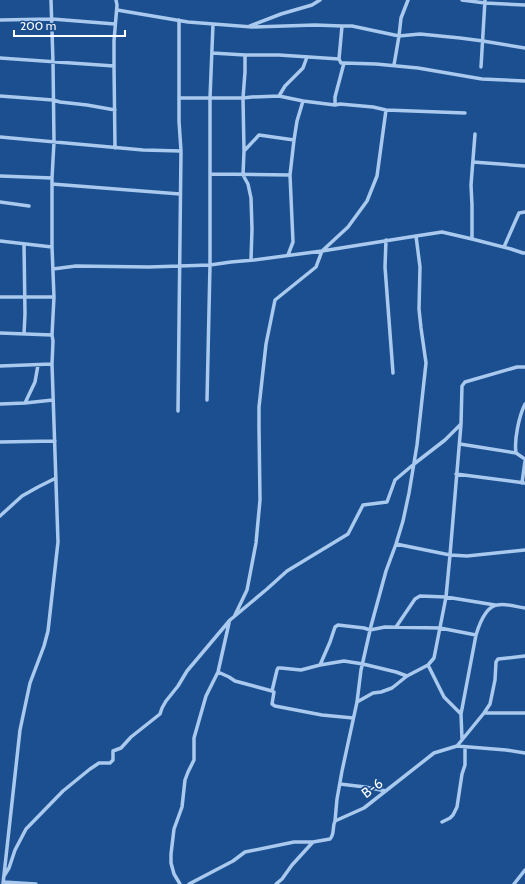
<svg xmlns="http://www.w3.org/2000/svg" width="525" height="884" font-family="Cabin,sans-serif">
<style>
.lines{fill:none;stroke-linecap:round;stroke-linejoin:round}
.minor{stroke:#a9c9ee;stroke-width:3.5}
.labels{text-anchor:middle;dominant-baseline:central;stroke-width:3.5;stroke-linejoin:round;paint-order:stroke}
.street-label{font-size:14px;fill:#fff;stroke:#1b4f8f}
</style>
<rect width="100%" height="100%" fill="#1b4f8f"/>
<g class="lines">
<path class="minor" d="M462,0L485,3L525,5
M117,10L188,22L252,27L315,25L342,26H352L399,36L420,34L460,38L483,41L525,48
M0,20L52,19L115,24
M250,26L281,14L312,5L320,0
M212,53L245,55H279L339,59L341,63H344L335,97V105
M0,58L114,66L115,148
M339,59L342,26
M344,63L376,64L418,68L482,79L525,81
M394,65L399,36L401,18L408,0
M114,66V41L117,5L116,0
M481,67L485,0
M0,96L53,100L60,102L87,105L115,110
M279,96L285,86L303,68L307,57
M179,98H243L252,97L279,96L303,101L297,121L294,140L259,135L244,151L243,175L248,184L251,198L252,229L251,260
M303,101L335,105L340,104L373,107L386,110L465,113
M0,137L143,150L181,151L179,121V20
M244,151L243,98L245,72V55
M473,162L525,166
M211,174L290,175
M0,176L52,178
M52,184L180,194
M0,202L29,206
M472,239L511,249L523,253H525
M386,240L385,267L393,373
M0,241L52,247
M24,244L25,314L24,334
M504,247L519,213L525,212
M288,255L293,242L290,175L294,140
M53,269L76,266L149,267L210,265L231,262L254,260L322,251L416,236
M0,297H54
M0,333L52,335
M0,366L52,364
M207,400L210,265V98L213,24
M25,403L53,400
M0,404L25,403L35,382L38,365
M525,404C519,416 514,440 516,453L525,459
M178,411L181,151
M0,442L55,441
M460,444L516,453
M456,474L525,483
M522,483L525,461
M0,516L22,496L38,487L56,478
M396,544L450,555L467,556L525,550
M235,615L247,590L256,543L260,500L259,428V407L266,344L275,300L316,267L322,251L348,227L367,201L377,176L386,110
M396,627L415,599L420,596L446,597L495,605
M320,665L330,642L335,627L338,625L364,628L370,630L385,627L440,628L476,635
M428,665L444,697L461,714L462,739
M218,672L229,677L235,681L272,691L274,692L272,704L275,706L322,715L353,718
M272,691L277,670L278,668H281L301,670L320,665L344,661L363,664L396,672L407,676
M357,702L373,693L381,692L392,688L407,676L428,665L434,658L446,597L450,555L461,424
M484,713H525
M461,714L476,635C479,625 485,607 497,605C506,603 516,607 525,608
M457,746L506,750L525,753
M340,784L365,787L386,791
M335,821L337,799L342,771L357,702L361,670L371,626L386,571L396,544L403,521L409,493L417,445L426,363L421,328L419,309L420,267L416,236L442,232L472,239V205L471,185L475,134
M442,822L450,818L453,815L457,807L462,774L465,765V747
M4,876L9,868L15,850L26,829L63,791L90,769L99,763H110L113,760V751L121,748L131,737L160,714L162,708L166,701L178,686L187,671L230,620L267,589L287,571L348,534L363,505L387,502L395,480L414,464L445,440L461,424L462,386L465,382L517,367H525
M3,882L36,884
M3,884L20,730L30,683L44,646L48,631L58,542L52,364L53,341L52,335L54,297L52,247V178L54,142L53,62L51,0
M180,884L174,874L171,863V854L174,829L182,807L185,780L188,772L194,760V738L206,696L218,672L229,623
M189,884L233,861L245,852L294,842H313L330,839C335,834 332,827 335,821L364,808L434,753L457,746L484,713L490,704L495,680L496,662L498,659L525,656
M276,884L282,879L292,865L313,842
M514,884L525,870"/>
</g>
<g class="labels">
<g class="street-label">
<text transform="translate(372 788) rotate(-37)">B-6</text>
</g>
</g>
<path d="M14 30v6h111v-6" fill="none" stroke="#ffffff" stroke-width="2"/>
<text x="20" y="30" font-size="12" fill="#ffffff" stroke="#1b4f8f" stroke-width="3" paint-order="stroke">200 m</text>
</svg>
